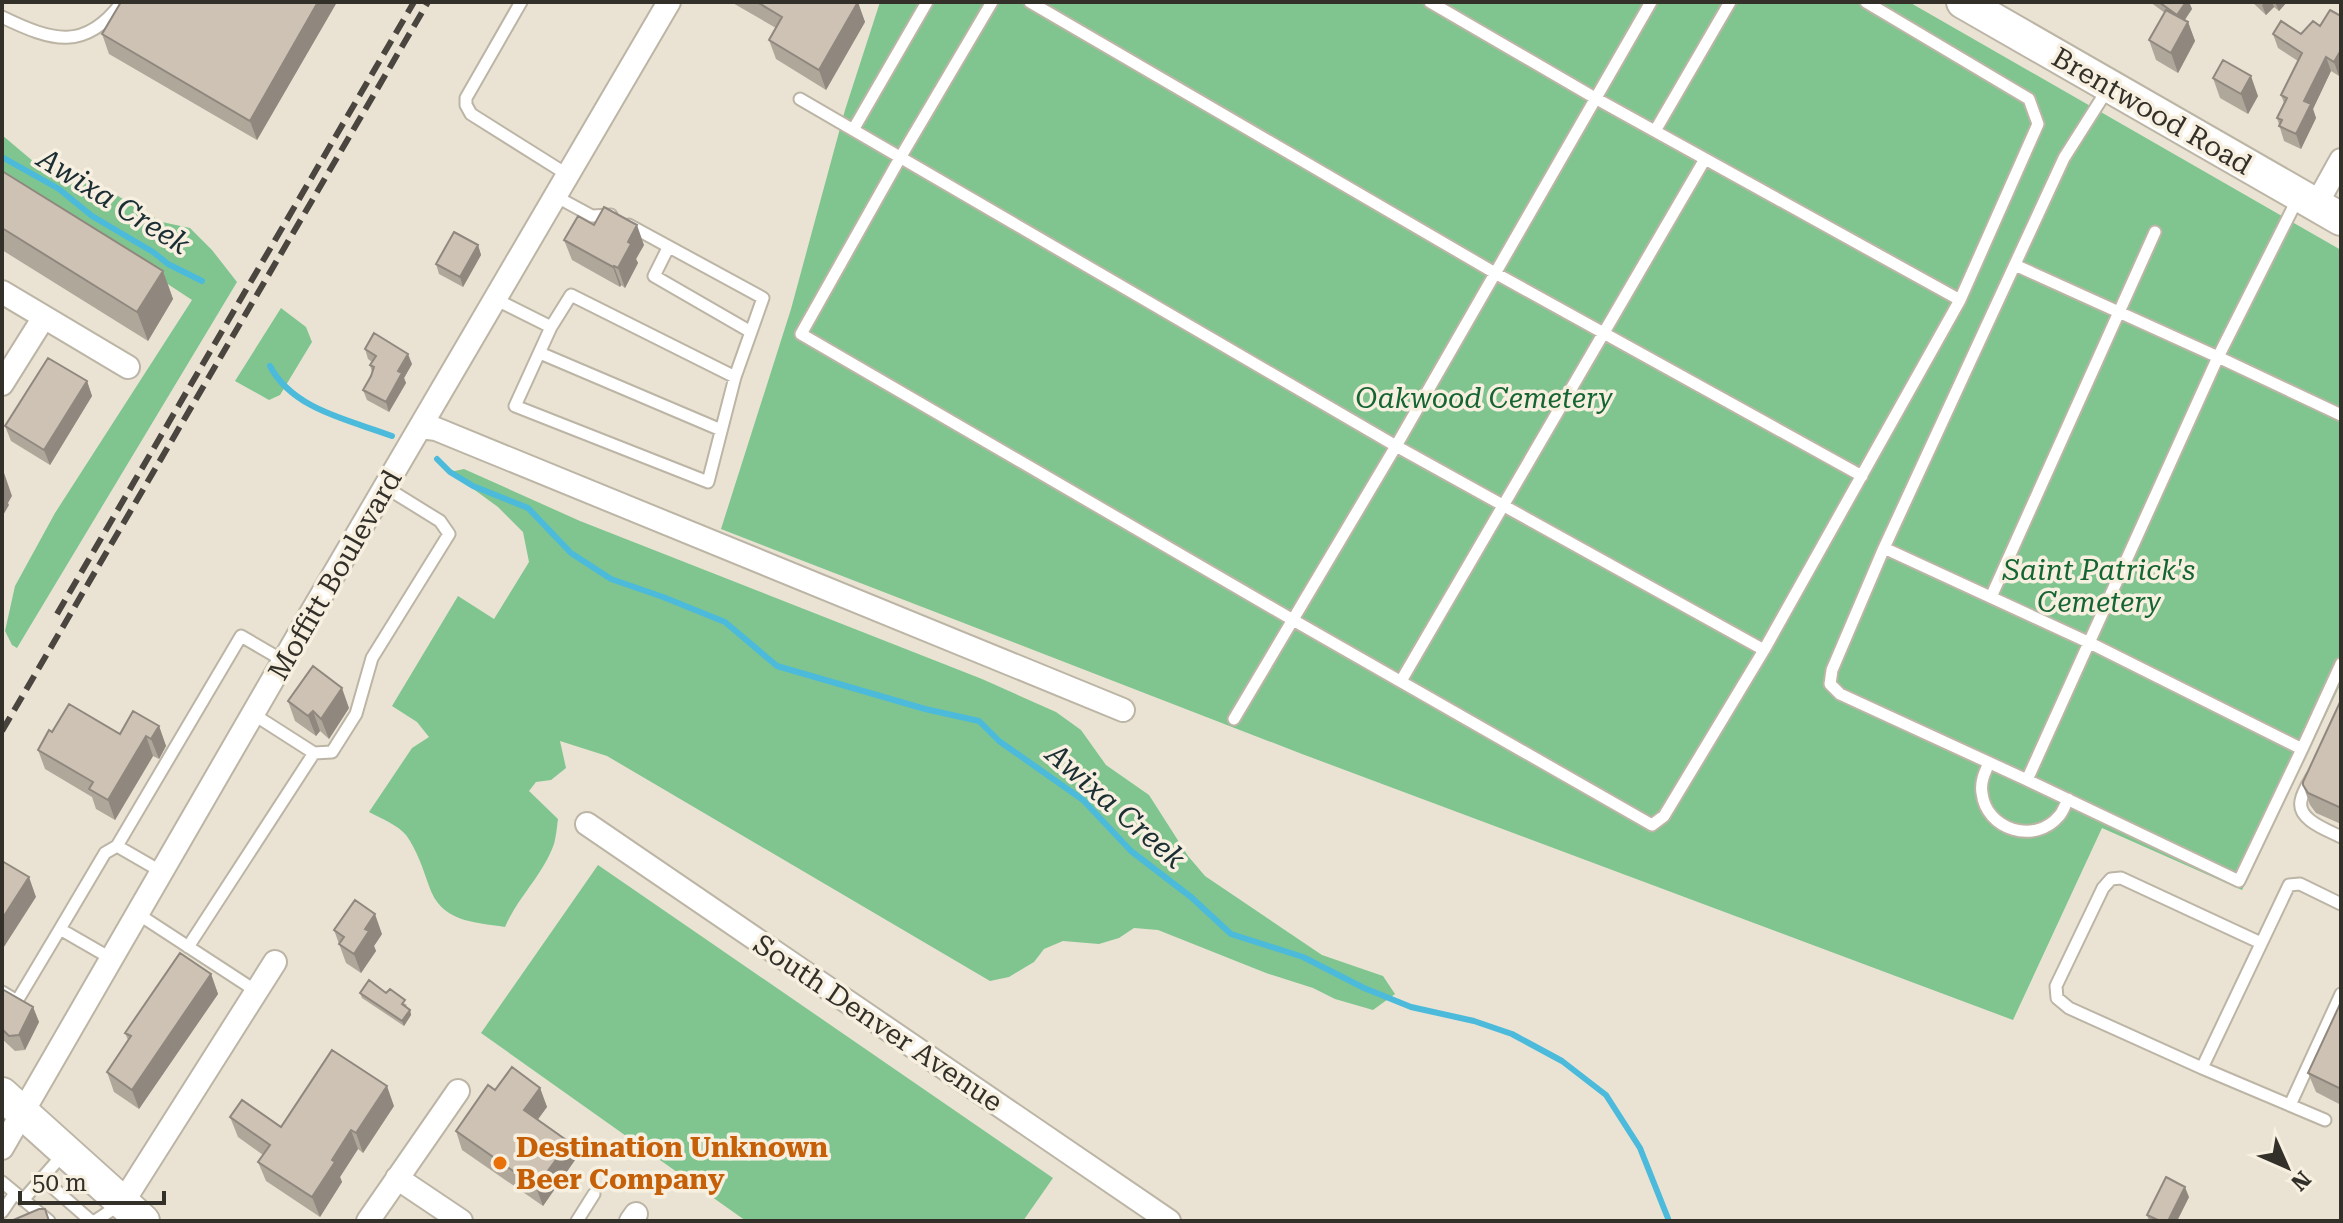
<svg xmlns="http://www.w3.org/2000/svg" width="2343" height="1223" font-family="'Roboto Serif',serif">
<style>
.green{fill:#80c58f}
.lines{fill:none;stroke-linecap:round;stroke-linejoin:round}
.stream{stroke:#4cbadb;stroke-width:6}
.lane-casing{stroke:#bcb5a6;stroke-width:15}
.street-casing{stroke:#bcb5a6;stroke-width:26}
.secondary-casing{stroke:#bcb5a6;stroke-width:36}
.lane{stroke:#fff;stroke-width:11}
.street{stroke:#fff;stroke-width:22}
.secondary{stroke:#fff;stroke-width:32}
.rail{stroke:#4a463f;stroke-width:6;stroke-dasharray:16 8;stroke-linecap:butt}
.wall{fill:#b0a79b}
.shaded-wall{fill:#90887e}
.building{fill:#cdc2b4;stroke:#90887e;stroke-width:2}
.food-dot{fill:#e8710a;stroke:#f7f0e0;stroke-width:3}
.labels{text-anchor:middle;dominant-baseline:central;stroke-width:7;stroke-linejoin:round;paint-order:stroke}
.street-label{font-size:28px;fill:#33302a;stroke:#f7f0e0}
.park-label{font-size:28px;font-style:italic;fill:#146531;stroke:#f7f0e0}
.food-label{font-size:28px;font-weight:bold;fill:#c56008;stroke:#f7f0e0;text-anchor:start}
.water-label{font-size:30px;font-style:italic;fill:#1a2e34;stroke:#f7f0e0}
</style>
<rect width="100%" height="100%" fill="#eae3d3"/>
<path class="green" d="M880,2H1909L2341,250V683L2242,890L2102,828L2013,1020L1302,754L721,529L791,309L845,110Z
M2,135L34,162L91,180L162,222L190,228L212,250L237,282L17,648L12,645L5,631L15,586L55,513L192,300L2,175Z
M281,308L306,327L312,342L280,395L269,400L235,381Z
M464,469L580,521L982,679L1056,712L1081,730L1106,765L1149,795L1188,856L1205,876L1322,955L1383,976L1395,994L1373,1010L1335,999L1313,988L1266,973L1158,930L1134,928L1119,938L1099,944L1063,941L1044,949L1034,962L1009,977L990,981L607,756L560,741L566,768L551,780L536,782L529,791L558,819C557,827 556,837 554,844C543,875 518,897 505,927C473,922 441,922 429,886C423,869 417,850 406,835C398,825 380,818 369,812L412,748L429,737L417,722L392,706L458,596L494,619L529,562L523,532L498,507L450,472Z
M598,865L1053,1178L1023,1221H746L481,1033Z"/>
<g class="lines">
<path class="stream" d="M2,157L59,189L92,216L153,252L168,264L202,281
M270,366C293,410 350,420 392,436
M437,459L450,472L473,486L528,508L571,553L611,579L663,597L725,622L777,666L925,709L979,721L999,741L1083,800L1131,851L1191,897L1231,934L1303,957L1364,988L1411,1007L1474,1021L1512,1034L1562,1061L1606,1095L1640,1148L1669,1221"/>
<g class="lane-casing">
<path id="lane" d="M521,2L466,98V105L471,114L568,175
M992,2L900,158L801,334L1293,620L1652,825L1664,816L1764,650L1960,300L2038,124L2029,99L1866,2
M1030,2L1495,273L1862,476
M1430,2L1595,98L1960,300
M2,17C52,41 85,52 122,2
M2109,87L2064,158L1884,548L2090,643L2302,749L2341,664
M800,99L1396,446L1764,650
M853,130L927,2
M1655,131L1730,2
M555,196L592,216L611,215
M2299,196L2218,357L2341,415
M629,225L763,298L735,377L708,482L515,406L551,327L571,295L735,377
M668,248L654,276L751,332
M495,299L551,327
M540,353L721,430
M1884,548L1832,670L1830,684L1840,694L2027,780L2218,357L2015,265
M1991,597L2155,232
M1401,681L1705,159
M253,714L314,753L332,752L356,714L372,658L449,534L440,521L385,487
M1234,719L1396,446L1651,2
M1989,763C1985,772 1980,782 1982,793C1986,830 2035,845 2059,816C2063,812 2065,805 2068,799
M2312,777C2308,784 2302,793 2301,801C2297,820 2328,830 2341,837
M2027,780L2239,881L2302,749
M117,846L241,636L284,661
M138,914L256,991
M188,947L314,753
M112,959L60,929L105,853L117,846L162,872
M2,992L17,1001L60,929
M2202,1068L2069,1008L2057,998L2056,986L2103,888L2111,879L2121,878L2261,943
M2290,1105L2341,994
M2325,1120L2202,1068L2289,885L2300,884L2341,904
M42,1178L91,1221
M2,1182L49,1221
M23,1200L65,1152
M2,1212L15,1193
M95,1221L119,1205
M577,1221L594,1194"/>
</g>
<g class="street-casing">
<path id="street" d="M2316,205L2341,160
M2,292L128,367
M2,384L44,317
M421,427L436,429L1123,710
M587,824L1169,1221
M2,1148L310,615L669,2
M397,1178L461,1221
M123,1202L275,962
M368,1221L458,1091
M631,1221L636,1214"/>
</g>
<g class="secondary-casing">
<path id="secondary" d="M1963,2L2341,219
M2,1094L143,1221"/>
</g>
<use href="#lane" class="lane"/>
<use href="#street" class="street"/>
<use href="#secondary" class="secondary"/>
<path class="rail" d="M57,614L414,2
M2,731L428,2"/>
</g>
<path class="wall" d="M337,2L257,140L109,54L102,34Z
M731,2H857L865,22L826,90L776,59L769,40L776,28Z
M2150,2H2189L2192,9L2185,20L2188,22L2195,41L2178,73L2156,60L2149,40L2165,13Z
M2252,2H2287L2279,11L2274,7L2266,15Z
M2330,10L2339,76L2331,71L2313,109L2316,118L2301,149L2284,141L2277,118L2284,103L2281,95L2298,61L2278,48L2273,34H2301L2320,26Z
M2213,78L2258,96L2248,114L2220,98Z
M2,171L163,271L173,299L148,341L2,250Z
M594,225L644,245L636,259L638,263L625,288L621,285L620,287L572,260L564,240Z
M478,245L481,255L463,287L439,274L436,264Z
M365,349L412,364L404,378L406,383L389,412L367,400L363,390L371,376L372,372L370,365L372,362L368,359Z
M87,381L92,396L50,465L11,441L5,426Z
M2341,700V824L2316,813L2310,805L2303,785Z
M288,701L349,708L329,739L320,731L316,736L295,721Z
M159,726L166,746L159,759L153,756L115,820L96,809L92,797L45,769L38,750L52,732L120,734Z
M334,930L382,934L374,946L376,951L361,973L346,963Z
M211,974L218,994L139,1109L114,1092L107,1072L128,1040L125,1033Z
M2,989L33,1007L39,1022L25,1050L15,1051L2,1039Z
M360,993H386L407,1005L405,1007L410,1010L411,1015L404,1026L362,998Z
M2341,1002V1105L2316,1092L2308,1073Z
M540,1088L547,1107L537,1120L575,1160L543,1206L462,1150L456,1131L495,1090Z
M394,1106L363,1153L358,1149L340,1177L342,1182L320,1217L266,1181L258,1162L263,1155L238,1137L230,1117L281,1127Z
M2189,1197L2177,1221H2149L2147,1215Z"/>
<path class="shaded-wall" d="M318,2H337L257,140L250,121Z
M858,2L865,22L826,90L819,70Z
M2186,2H2189L2192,9L2181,25L2177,15Z
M2265,2H2272L2274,7L2266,15L2262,5Z
M2275,2H2287L2279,11Z
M2188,22L2195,41L2178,73L2171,53Z
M2341,50V73L2339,76L2334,62Z
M2326,57L2331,71L2313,109L2316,118L2301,149L2296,134L2304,101Z
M2251,76L2258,96L2248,114L2241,94Z
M637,225L644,245L636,259L638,263L625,288L618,268L628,242Z
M478,245L481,255L463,287L460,277Z
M614,266L621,285L620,287L613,267Z
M163,271L173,299L148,341L137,312Z
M408,354L412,364L404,378L406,383L389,412L386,402L398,371Z
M87,381L92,396L50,465L44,450Z
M2,467L12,496L8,503L9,505L2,517Z
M342,688L349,708L329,739L321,719Z
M313,711L320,731L316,736L308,716Z
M159,726L166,746L159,759L151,739Z
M146,736L153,756L115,820L108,800Z
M29,877L36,897L2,950V919Z
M375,914L382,934L374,946L376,951L361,973L354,954L365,929Z
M211,974L218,994L139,1109L132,1090Z
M33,1007L39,1022L25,1050L19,1035Z
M410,1010L411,1015L404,1026L402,1021Z
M387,1086L394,1106L363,1153L356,1133Z
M540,1088L547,1107L531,1129L524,1110Z
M351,1130L358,1149L340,1177L342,1182L320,1217L312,1197L332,1160Z
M569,1142L575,1160L543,1206L536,1187Z
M2185,1187L2189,1197L2177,1221H2168Z"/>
<path class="building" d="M121,2H318L250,121L102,34Z
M757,2H858L819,70L769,40L782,17Z
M2159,2H2186L2177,15Z
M2166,10L2188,22L2171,53L2149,40Z
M2330,10L2341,16V50L2334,62L2326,57L2304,101L2311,104L2296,134L2279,126L2282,120L2277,118L2287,98L2281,95L2302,53L2273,34L2281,21L2301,34L2313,21L2320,26Z
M2223,60L2251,76L2241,94L2213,78Z
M2,171L163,271L137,312L2,228Z
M604,207L637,225L628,242L631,244L618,268L614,266L613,267L564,240L578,216L594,225Z
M454,232L478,245L460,277L436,264Z
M374,333L408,354L398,371L402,373L386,402L363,390L371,376L374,367L370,365L376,356L365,349Z
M48,358L87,381L44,450L5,426Z
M313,666L342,688L321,719L313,711L308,716L288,701Z
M2341,700V808L2308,793L2303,785V782Z
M69,704L120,734L133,711L159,726L151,739L146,736L108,800L89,789L93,782L38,750L49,730L52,732Z
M2,861L29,877L2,919Z
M355,900L375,914L365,929L369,931L354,954L339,944L344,937L334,930Z
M180,953L211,974L132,1090L107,1072L131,1036L125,1033Z
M369,980L386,993L390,989L405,1000L402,1004L410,1010L402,1021L360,993Z
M2,989L33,1007L19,1035L9,1036L2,1029Z
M2341,1002V1089L2308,1073Z
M332,1050L387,1086L356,1133L351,1130L332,1160L335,1162L312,1197L258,1162L270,1145L230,1117L242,1100L281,1127Z
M512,1067L540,1088L524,1110L569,1142L536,1187L456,1131L488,1085L495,1090Z
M2166,1177L2185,1187L2168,1221H2160L2147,1215Z
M39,1209H45L49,1221H11Z"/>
<circle class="food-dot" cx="500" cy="1163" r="8"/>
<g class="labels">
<g class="street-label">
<text transform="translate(2152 111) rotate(30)">Brentwood Road</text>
<text transform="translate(335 575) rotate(-60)">Moffitt Boulevard</text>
<text transform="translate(878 1023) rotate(34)">South Denver Avenue</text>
</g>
<g class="park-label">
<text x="1484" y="398">Oakwood Cemetery</text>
<text x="2099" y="570">Saint Patrick's<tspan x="2099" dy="32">Cemetery</tspan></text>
</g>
<g class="food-label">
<text x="516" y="1147">Destination Unknown<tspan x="516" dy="32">Beer Company</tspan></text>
</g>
<g class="water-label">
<text transform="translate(114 201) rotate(32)">Awixa Creek</text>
<text transform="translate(1116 806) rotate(41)">Awixa Creek</text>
</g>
</g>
<rect width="2343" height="1223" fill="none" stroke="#33302a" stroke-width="8"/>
<g transform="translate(2287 1167) rotate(135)" stroke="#f7f0e0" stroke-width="6" paint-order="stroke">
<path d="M0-6L14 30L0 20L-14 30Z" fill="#33302a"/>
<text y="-12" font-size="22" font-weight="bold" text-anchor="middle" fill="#33302a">N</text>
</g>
<path d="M20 1191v12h144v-12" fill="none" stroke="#33302a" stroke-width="4"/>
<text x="32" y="1191" font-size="24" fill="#33302a" stroke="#f7f0e0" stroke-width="6" paint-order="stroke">50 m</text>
</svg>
